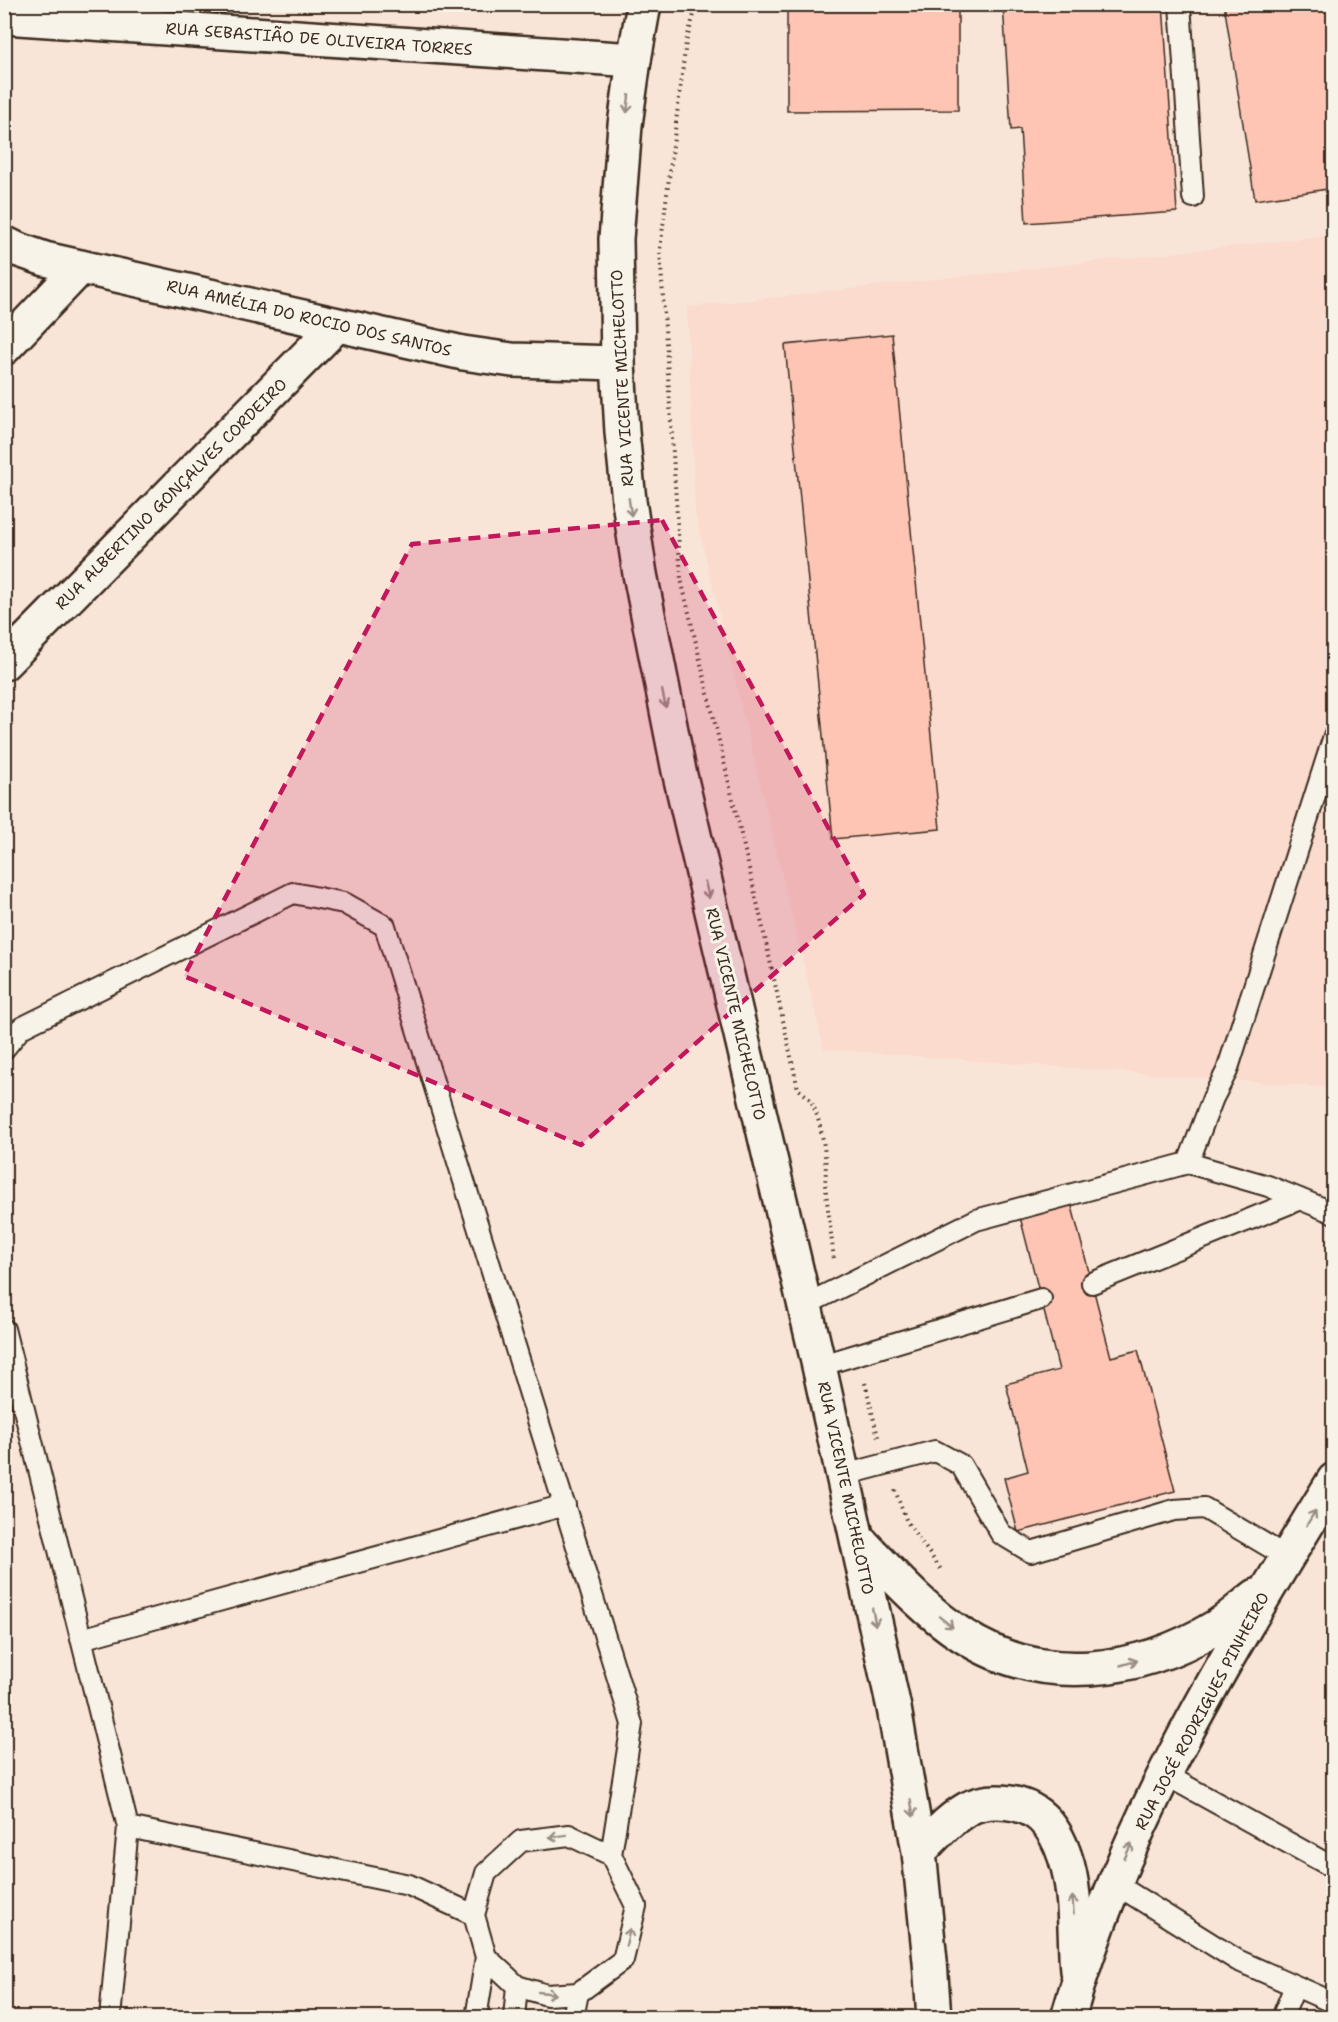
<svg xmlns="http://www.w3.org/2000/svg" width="1338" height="2022" font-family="'Shantell Sans',sans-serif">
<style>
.built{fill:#fadbcd}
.building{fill:#fec5b4;stroke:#3b2a1e;stroke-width:1.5}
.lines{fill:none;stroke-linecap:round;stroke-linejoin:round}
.service-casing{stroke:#3b2a1e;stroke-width:24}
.minor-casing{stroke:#3b2a1e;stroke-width:38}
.secondary-casing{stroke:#3b2a1e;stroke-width:38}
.path{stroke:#3b2a1e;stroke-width:4;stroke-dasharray:1.5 4.5;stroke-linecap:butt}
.service{stroke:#f7f3e8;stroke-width:20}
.minor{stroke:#f7f3e8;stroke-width:33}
.secondary{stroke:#f7f3e8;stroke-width:33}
.oneway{stroke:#998e83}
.marked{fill:#c2185b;fill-opacity:0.2;stroke:#c2185b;stroke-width:4.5;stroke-dasharray:12 8;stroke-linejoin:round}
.labels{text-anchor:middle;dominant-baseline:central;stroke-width:6;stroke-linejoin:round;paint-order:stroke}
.street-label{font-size:16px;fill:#3b2a1e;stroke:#f7f3e8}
</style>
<rect width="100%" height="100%" fill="#f9e5d8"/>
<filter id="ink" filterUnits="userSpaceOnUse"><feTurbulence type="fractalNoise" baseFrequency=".0167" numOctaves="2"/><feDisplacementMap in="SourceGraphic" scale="12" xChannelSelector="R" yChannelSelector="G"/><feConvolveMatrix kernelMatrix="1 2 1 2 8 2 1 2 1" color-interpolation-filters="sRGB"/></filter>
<g filter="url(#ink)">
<path class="built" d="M1333,235V1088L824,1049L695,513L687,307Z"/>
<path class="building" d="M787,4H958V110L787,111Z
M1003,4H1163L1177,212L1026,223L1020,129L1011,130Z
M1224,4H1334V188L1255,200Z
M892,334L940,829L833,839L785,345Z
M1069,1195L1111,1357L1138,1350L1175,1491L1018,1532L1004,1478L1028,1471L1006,1384L1059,1370L1018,1209Z"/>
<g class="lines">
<g class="service-casing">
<path id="service" d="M1180,4L1193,197
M4,1049L21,1028L293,893L344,903L385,926L632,1724L611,1855L636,1906L623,1960L578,1993L547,1995L517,1986L486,1957L474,1915L486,1873L521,1841L569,1835L611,1855
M1188,1163L1213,1098L1227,1071L1334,736
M1092,1283L1300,1199
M805,1305L976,1220L1188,1163L1268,1186L1334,1213
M4,1329L128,1827L110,2018
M819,1366L1041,1299
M844,1475L935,1451L961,1465L1001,1534L1031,1552L1174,1510L1204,1508L1287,1557
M81,1639L565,1505
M1164,1774L1334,1868
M128,1827L409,1885L474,1915
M1114,1883L1237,1960L1334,2003
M476,2018L486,1957
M514,2018L517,1986
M573,2018L578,1993
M1282,2018L1295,1986"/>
</g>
<g class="minor-casing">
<path id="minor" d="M4,17L634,60
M4,243L16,249L45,259L463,353L512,360L618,363
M4,348L81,267
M4,663L337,325"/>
</g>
<g class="secondary-casing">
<path id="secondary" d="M644,4L634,60L625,125L616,239L618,363L622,432L629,501L640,574L679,771L819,1366L894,1708L919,1852L930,1961L934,2018
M858,1539C890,1572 922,1609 962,1635C1041,1687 1138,1674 1216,1627C1230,1618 1243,1606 1256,1596
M919,1852C934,1837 948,1820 967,1809C976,1804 987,1802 997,1802C1035,1802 1054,1823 1065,1857C1077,1891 1074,1935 1077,1971
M1068,2018C1122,1823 1230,1651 1334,1480"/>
</g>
<path class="path" d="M697,4L686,42L660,250L681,579L760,915L798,1089C803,1093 809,1097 812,1103C822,1124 828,1161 825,1184L834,1259
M865,1383L878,1437
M895,1490L907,1522L942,1571"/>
<use href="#service" class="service"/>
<use href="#minor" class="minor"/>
<use href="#secondary" class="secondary"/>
</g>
<defs><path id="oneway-shaft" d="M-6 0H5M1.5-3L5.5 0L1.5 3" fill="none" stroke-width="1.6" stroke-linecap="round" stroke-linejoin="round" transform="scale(1.5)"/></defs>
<g class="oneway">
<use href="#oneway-shaft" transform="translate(628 104) rotate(97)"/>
<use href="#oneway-shaft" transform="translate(630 507) rotate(82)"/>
<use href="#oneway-shaft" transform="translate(664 699) rotate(78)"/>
<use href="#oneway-shaft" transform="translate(707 890) rotate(77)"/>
<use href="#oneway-shaft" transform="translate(1311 1518) rotate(-59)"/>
<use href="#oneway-shaft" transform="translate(874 1617) rotate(78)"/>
<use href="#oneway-shaft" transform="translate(946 1622) rotate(39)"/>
<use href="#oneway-shaft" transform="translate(1129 1663) rotate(-16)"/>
<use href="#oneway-shaft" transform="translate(912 1808) rotate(81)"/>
<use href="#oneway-shaft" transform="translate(558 1836) rotate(173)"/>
<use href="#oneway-shaft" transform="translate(1128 1851) rotate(-66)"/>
<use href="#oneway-shaft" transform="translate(1073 1905) rotate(-94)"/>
<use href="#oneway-shaft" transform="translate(628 1937) rotate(-76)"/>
<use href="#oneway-shaft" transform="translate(547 1993) rotate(6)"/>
</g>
</g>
<path class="marked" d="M662,520L864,894L581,1145L184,976L412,544Z"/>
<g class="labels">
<g class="street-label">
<text transform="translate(319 39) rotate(4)">RUA SEBASTIÃO DE OLIVEIRA TORRES</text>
<text transform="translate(309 318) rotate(13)">RUA AMÉLIA DO ROCIO DOS SANTOS</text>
<text transform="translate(622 378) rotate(-93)">RUA VICENTE MICHELOTTO</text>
<text transform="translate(171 494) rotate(-45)">RUA ALBERTINO GONÇALVES CORDEIRO</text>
<text transform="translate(736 1014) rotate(77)">RUA VICENTE MICHELOTTO</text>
<text transform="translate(846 1488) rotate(78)">RUA VICENTE MICHELOTTO</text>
<text transform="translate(1202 1711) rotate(-62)">RUA JOSÉ RODRIGUES PINHEIRO</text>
</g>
</g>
<rect width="1338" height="2022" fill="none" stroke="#f7f3e8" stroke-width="24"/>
<rect x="12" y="12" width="1314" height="1998" fill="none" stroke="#3b2a1e" stroke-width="2" filter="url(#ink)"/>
</svg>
